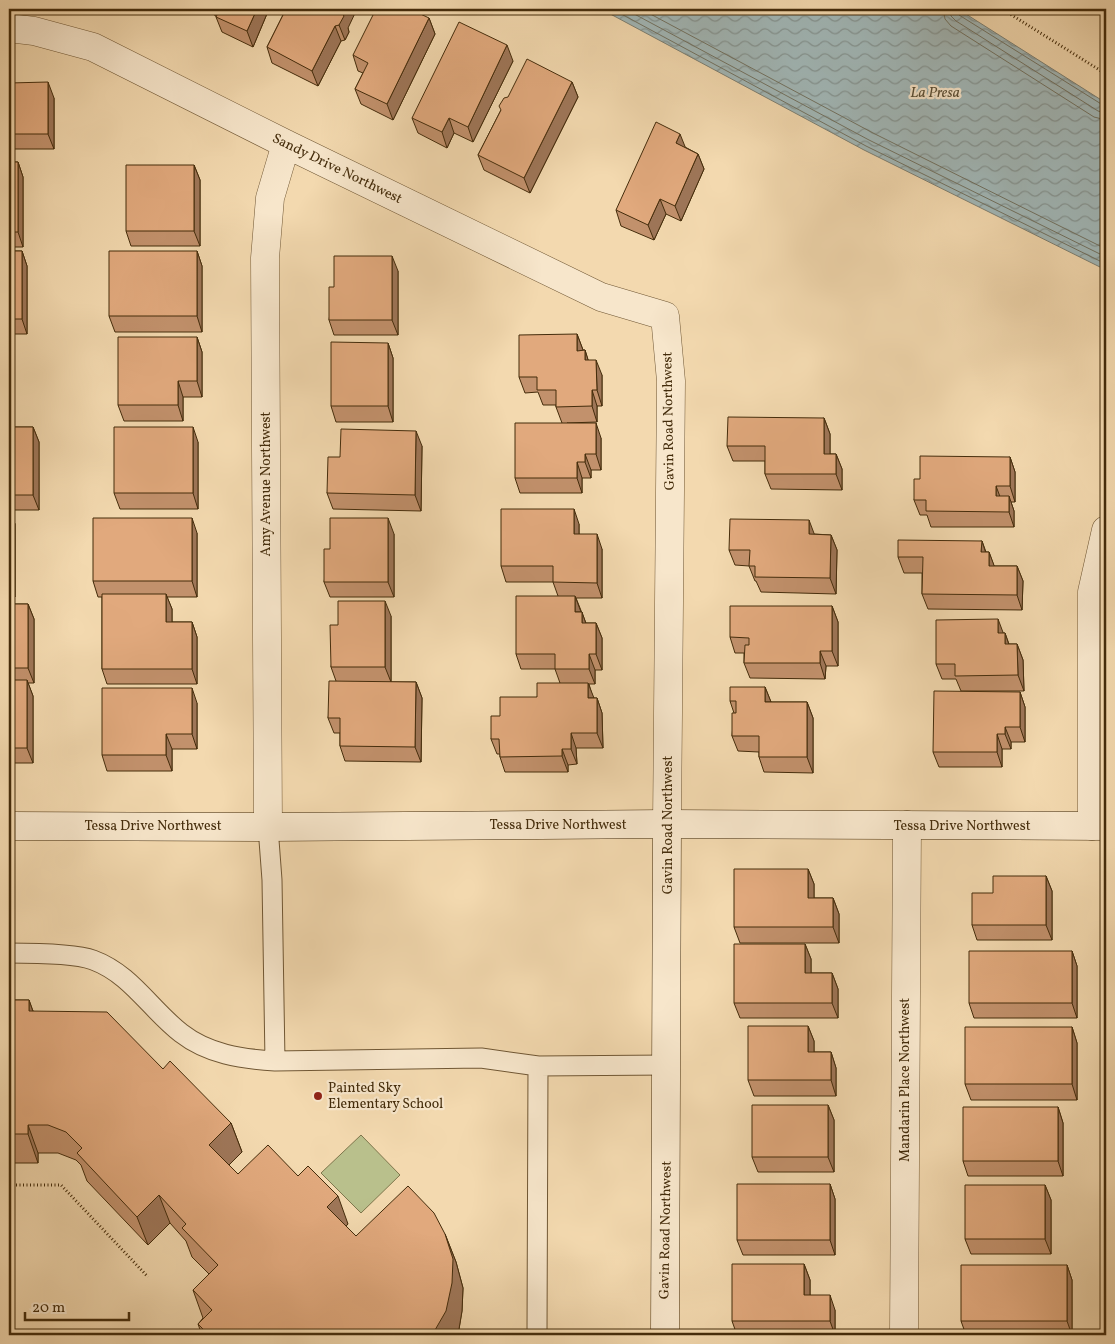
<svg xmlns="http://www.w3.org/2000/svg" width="1115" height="1344" font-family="Vollkorn,serif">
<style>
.green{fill:#b9c08c;stroke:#7e764c}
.water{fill:url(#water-waves);stroke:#7c7f72}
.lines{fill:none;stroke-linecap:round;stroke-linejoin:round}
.shore{stroke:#727261;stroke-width:1}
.lane-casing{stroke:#705734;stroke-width:21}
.street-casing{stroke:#705734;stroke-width:29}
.secondary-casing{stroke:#442c0b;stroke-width:29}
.path{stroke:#442c0b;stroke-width:3;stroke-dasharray:1 2.5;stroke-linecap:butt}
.lane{stroke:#f7e6cb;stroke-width:19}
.street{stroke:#f7e6cb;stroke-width:28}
.secondary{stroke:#f7e6cb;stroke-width:28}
.wall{fill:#c2916c;stroke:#442c0b}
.shaded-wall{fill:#9e7658;stroke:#442c0b}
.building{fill:#e1a97d;stroke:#442c0b}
.poi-dot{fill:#8f2418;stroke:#f7e6cb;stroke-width:2}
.labels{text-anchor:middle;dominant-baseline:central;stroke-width:4.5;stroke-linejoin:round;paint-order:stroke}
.street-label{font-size:14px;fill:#442c0b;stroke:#f7e6cb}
.poi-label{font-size:14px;fill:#442c0b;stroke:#f7e6cb;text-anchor:start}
.water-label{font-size:15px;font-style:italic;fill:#5b4f36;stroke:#f7e6cb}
</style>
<defs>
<pattern id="water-waves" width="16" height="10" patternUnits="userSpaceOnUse" patternTransform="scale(1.25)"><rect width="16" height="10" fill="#a1b7b7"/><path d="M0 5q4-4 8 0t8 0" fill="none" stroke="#859593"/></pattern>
</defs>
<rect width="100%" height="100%" fill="#f3d9af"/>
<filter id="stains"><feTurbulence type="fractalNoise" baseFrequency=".004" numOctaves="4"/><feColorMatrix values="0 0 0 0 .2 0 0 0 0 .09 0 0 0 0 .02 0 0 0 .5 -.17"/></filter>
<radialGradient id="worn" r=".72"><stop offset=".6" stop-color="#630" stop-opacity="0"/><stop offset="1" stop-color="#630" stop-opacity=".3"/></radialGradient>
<path class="green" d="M361,1135L400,1175L361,1213L321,1173Z"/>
<path class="water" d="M601,9H958L1106,103V270L864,150Z"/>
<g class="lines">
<path class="shore" d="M612,9L866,146L1106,264
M625,9L869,140L1106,257
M641,9L873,133L1106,249
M943,9L945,19L951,26L1094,117L1106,120
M950,9L951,16L956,21L1098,111L1106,113
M956,9L959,15L1106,107"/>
<g class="lane-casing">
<path id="lane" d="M268,827L272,880L275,1061L481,1058L538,1066
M9,953C29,953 74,953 93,960C131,974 150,1009 181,1033C208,1054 241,1059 275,1061
M537,1335L538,1066L668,1065"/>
</g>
<g class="street-casing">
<path id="street" d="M9,28L34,31L93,47L286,144L601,297L665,316L671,381L667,824
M1092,826V592L1106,530
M268,827L265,258L270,198L286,144
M904,1335L907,825"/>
</g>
<g class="secondary-casing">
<path id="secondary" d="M9,826L268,827L667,824L1106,826
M665,1335L667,824"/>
</g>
<path class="path" d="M1002,9L1106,74
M9,1185H61L148,1277"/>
<use href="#lane" class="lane"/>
<use href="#street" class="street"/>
<use href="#secondary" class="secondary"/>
</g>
<path class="wall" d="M209,9H269L253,47L222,32L216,17V16L211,13Z
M286,9L348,28L349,32L345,40L341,41L318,86L272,63L267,47Z
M429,18L435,34L393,120L361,104L355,89L363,73L358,71L353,55Z
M513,61L473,142L454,133L447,148L418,133L412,118Z
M572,82L578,97L530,193L484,170L478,155L501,110Z
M9,83L54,98V149H9Z
M685,147L698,154L704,169L681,221L666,214L654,240L621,226L616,210Z
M9,162H18L23,177V247H9Z
M194,165L200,180V246H131L126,231Z
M9,251H22L27,266V334H9Z
M197,251L202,266V332H115L109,316Z
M398,271V335H334L329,320L334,287Z
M577,334L583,350H585L588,360L602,375V406H597V422L567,423L601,438V470H591V478H582V493H520L515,478L562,423L556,407V405H543L538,392L525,393L519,377Z
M197,337L202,352V397H183V421H124L118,405Z
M388,343L393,358V422H336L331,406Z
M824,418L830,434V454H836L842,469V490L771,489L765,474V461H733L727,446Z
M9,427H33L39,442V510H10L15,524V597H9Z
M198,442V509H120L114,493Z
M422,446L421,511L333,509L327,493L340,457Z
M1010,457L1015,472V502H1011L1014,511V527H931L927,515H920L914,500L920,479Z
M579,524V534L602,549V598H576L586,623H596L602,638V670H595V684H589L593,698H597L602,713L603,748H576L577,764L568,765V772H505L500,757V754H497L491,739L500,716L537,697L560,683L555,669H521L516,654L558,596L553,582H506L501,566Z
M197,533V597H167L172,609V622H192L197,637V684H107L102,669V597H98L93,581Z
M394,534V597H330L324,582L330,549Z
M814,534L831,535L837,550L836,594L761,592L756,581H755L749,566L735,565L729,550Z
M982,541L986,552H989L994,566H1017L1023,581L1022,610L928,609L922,594V573H904L898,557Z
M9,604H28L34,619V683H28L33,696V763H9Z
M832,606L838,622V666H826L825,679L750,678L744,663V653H735L730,637Z
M391,616V682H416L422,698L421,762L345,761L340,746V733H334L328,718L336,681L331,667L338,625Z
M1003,633H1005L1009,644H1017L1023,660L1024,691H961L956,679H942L936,664Z
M765,687L771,702H807L813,718V773L764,772L759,757V752L738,751L732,736L734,713L730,701Z
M1020,692L1025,707V742H1011V749H1002V767H939L933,752Z
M197,703V749H172V771H107L102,755Z
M808,869L814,884V898H833L839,914V943H740L734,927Z
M1046,876L1052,891V940H977L972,925L993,893Z
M805,944L811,959V973H832L838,989V1018H740L734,1003Z
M1072,951L1077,966V1018H974L969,1003Z
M9,1000H29L33,1011L163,1069L231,1123L242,1152L229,1165L238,1174L298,1176L348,1224L346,1226L356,1236L445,1234L456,1262L463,1288L462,1311L458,1335H202L198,1324L203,1318L193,1290L209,1274L192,1257L186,1241L170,1223L148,1245L87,1181L81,1165L76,1160L58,1153H38V1163H9Z
M808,1026L814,1041V1052H831L836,1068V1096H754L748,1080Z
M1072,1027L1077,1043V1100H971L965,1084Z
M828,1105L834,1120V1172H758L752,1157Z
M1058,1107L1063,1123V1176H968L963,1161Z
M830,1184L835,1199V1255H743L737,1240Z
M1045,1185L1051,1200V1254H971L965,1239Z
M804,1264L810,1280V1295L835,1310V1335H737L732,1321Z
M1067,1265L1072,1280V1335H966L961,1321Z"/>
<path class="shaded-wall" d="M257,9H269L253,47L247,31Z
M344,9H357L348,28L349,32L345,40L339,25L342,13Z
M429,18L435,34L393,120L387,104Z
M335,26L341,41L318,86L312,71Z
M507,45L513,61L473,142L468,127Z
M48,82L54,98V149L48,134Z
M572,82L578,97L530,193L524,178Z
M449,118L454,133L447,148L442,132Z
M680,134L686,149L676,143Z
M698,154L704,169L681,221L675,206Z
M18,162L23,177V247L18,232Z
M194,165L200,180V246L194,231Z
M660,199L666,214L654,240L648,225Z
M22,251L27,266V334L22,319Z
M197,251L202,266V332L197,316Z
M392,256L398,271V335L392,320Z
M577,334L583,350V366L577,351Z
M197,337L202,352V397L197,381Z
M388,343L393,358V422L388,406Z
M585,350L590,366L585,360Z
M596,360L602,375V406L597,390Z
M178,381L183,397V421L178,405Z
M592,390L597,406V422L592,406Z
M824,418L830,434V469L824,454Z
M596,423L601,438V470L596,454Z
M33,427L39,442V510L33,495Z
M193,427L198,442V509L193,493Z
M416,431L422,446L421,511L415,495Z
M585,454L591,470V478L585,462Z
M836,454L842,469V490L836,474Z
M1010,457L1015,472V502L1010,486Z
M577,462L582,478V493L577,478Z
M996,486L1002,502L996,496Z
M1009,496L1014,511V527L1009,512Z
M9,509L15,524V597L9,581Z
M574,509L579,524V549L574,534Z
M192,518L197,533V597L192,581Z
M388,518L394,534V597L388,582Z
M809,520L815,536L809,534Z
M597,534L602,549V598L597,583Z
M831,535L837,550L836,594L830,578Z
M982,541L987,557L981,552Z
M989,552L995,568L989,566Z
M1017,566L1023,581L1022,610L1017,595Z
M166,594L172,609V637L166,622Z
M575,596L581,612H575Z
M385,601L391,616V682L385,667Z
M28,604L34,619V683L28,668Z
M832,606L838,622V666L832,651Z
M582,612L587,627L582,623Z
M998,619L1004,635L998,633Z
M192,622L197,637V684L192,669Z
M596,623L602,638V670L596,654Z
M1005,633L1010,648L1005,644Z
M1017,644L1023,660L1024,691L1018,675Z
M820,651L826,666L825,679L820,663Z
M589,654L595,670V684L589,669Z
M27,680L33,696V763L27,748Z
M416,682L422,698L421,762L415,747Z
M588,683L594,698H588Z
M765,687L771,702H765Z
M192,688L197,703V749L192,734Z
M1020,692L1025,707V742L1020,727Z
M597,698L602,713L603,748L597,733Z
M807,702L813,718V773L807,757Z
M1005,727L1011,742V749L1005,734Z
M571,733L576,748L577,764L571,749Z
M166,734L172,749V771L166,755Z
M997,734L1002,749V767L997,752Z
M562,749L568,765V772L562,756Z
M808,869L814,884V914L808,898Z
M1046,876L1052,891V940L1046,925Z
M833,898L839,914V943L833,927Z
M805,944L811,959V989L805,973Z
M1072,951L1077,966V1018L1072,1003Z
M832,973L838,989V1018L832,1003Z
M29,1000L39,1029L29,1011Z
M808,1026L814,1041V1068L808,1052Z
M1072,1027L1077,1043V1100L1072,1084Z
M831,1052L836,1068V1096L831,1080Z
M828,1105L834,1120V1172L828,1157Z
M1058,1107L1063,1123V1176L1058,1161Z
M231,1123L242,1152L220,1174L209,1145Z
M28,1125L38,1153V1163L28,1134Z
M830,1184L835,1199V1255L830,1240Z
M1045,1185L1051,1200V1254L1045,1239Z
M159,1195L170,1223L148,1245L137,1217Z
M338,1196L348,1224L338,1235L327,1207Z
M445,1234L456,1262L463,1288L462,1311L458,1335H430Z
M804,1264L810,1280V1310L804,1295Z
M1067,1265L1072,1280V1335L1067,1321Z
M830,1295L835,1310V1335L830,1321Z"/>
<path class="building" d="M220,9H257L247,31L216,17Z
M286,9H344L342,13L344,16L339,25L335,26L312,71L267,47Z
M376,9H410L429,18L387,104L355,89L368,63L353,55Z
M459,22L507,45L468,127L449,118L442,132L412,118Z
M527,59L572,82L524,178L478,155L501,110L499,106L504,98L508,97Z
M48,82V134H9V83Z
M656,122L680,134L676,143L698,154L675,206L660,199L648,225L616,210Z
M9,162H18V232H9Z
M126,165H194V231H126Z
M9,251H22V319H9Z
M109,251H197V316H109Z
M334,256H392V320H329V287H334Z
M577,334V351L585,350V360H596L597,390H592V406L556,407V390H537V377H519V335Z
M118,337H197V381H178V405H118Z
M331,342L388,343V406H331Z
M728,417L824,418V454H836V474H765V446H727Z
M515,423H596V454H585V462H577V478H515Z
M9,427H33V495H9Z
M114,427H193V493H114Z
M341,429L416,431L415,495L327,493L328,457H340Z
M920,456L1010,457V486H996V496H1009V512L926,511V500H914V479H920Z
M501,509H574V534H597V583L553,582V566H501Z
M93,518H192V581H93Z
M330,518H388V582H324V549H330Z
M730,519L809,520V534L831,535L830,578L755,577V566H749L750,550H729Z
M898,540L982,541L981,552H989V566H1017V595L922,594L923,557H898Z
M102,594H166V622H192V669H102Z
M516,596H575V612H582V623H596V654H589V669H555V654H516Z
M338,601H385V667H331L330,625H338Z
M9,604H28V668H9Z
M730,606H832V651H820V663H744L745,645H749V638L730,637Z
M998,619V633H1005V644H1017L1018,675L955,676V664H936V620Z
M9,680H27V748H9Z
M329,681L416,682L415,747L340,746V718H328Z
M537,683H588V698H597V733H571V749H562V756L500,757L499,739H491V716H500V697H537Z
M730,687H765V702H807V757H759V736H732V713H736V701H730Z
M102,688H192V734H166V755H102Z
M934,691L1020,692V727H1005V734H997V752H933Z
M734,869H808V898H833V927H734Z
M993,876H1046V925H972V893H993Z
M734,944H805V973H832V1003H734Z
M969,951H1072V1003H969Z
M9,1000H29V1011L107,1012L163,1069L170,1061L231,1123L209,1145L238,1174L268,1145L298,1176L308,1166L338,1196L327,1207L356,1236L408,1186L434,1213L445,1234L453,1259L452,1283L446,1311L435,1330L430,1335H209L198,1324L212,1310L193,1290L218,1265L182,1228L186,1224L159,1195L137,1217L77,1153L82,1148L66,1132L48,1125H28V1134H9Z
M748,1026H808V1052H831V1080H748Z
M965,1027H1072V1084H965Z
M752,1105H828V1157H752Z
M963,1107H1058V1161H963Z
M737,1184H830V1240H737Z
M965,1185H1045V1239H965Z
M732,1264H804V1295H830V1321H732Z
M961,1265H1067V1321H961Z"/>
<circle class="poi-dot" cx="318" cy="1096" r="5"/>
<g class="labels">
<g class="street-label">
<text transform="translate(337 169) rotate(26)">Sandy Drive Northwest</text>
<text transform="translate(669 421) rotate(-91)">Gavin Road Northwest</text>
<text transform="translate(266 484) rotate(-90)">Amy Avenue Northwest</text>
<text x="558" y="825">Tessa Drive Northwest</text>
<text transform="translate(668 825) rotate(-90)">Gavin Road Northwest</text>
<text x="153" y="826">Tessa Drive Northwest</text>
<text x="962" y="826">Tessa Drive Northwest</text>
<text transform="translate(905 1080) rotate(-90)">Mandarin Place Northwest</text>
<text transform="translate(666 1230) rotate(-89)">Gavin Road Northwest</text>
</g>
<g class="poi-label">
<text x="328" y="1088">Painted Sky<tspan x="328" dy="16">Elementary School</tspan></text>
</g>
<g class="water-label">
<text x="935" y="93">La Presa</text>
</g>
</g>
<rect width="1115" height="1344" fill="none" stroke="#f3d9af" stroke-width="30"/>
<rect x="10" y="10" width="1095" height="1324" fill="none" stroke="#442c0b" stroke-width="2.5"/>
<rect x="15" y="15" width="1085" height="1314" fill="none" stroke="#442c0b"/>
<path d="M25 1312v8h104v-8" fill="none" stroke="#442c0b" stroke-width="2.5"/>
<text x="32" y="1312" font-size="15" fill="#442c0b" stroke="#f7e6cb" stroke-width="4" paint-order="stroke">20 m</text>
<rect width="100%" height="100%" filter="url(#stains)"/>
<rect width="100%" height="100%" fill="url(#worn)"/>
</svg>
